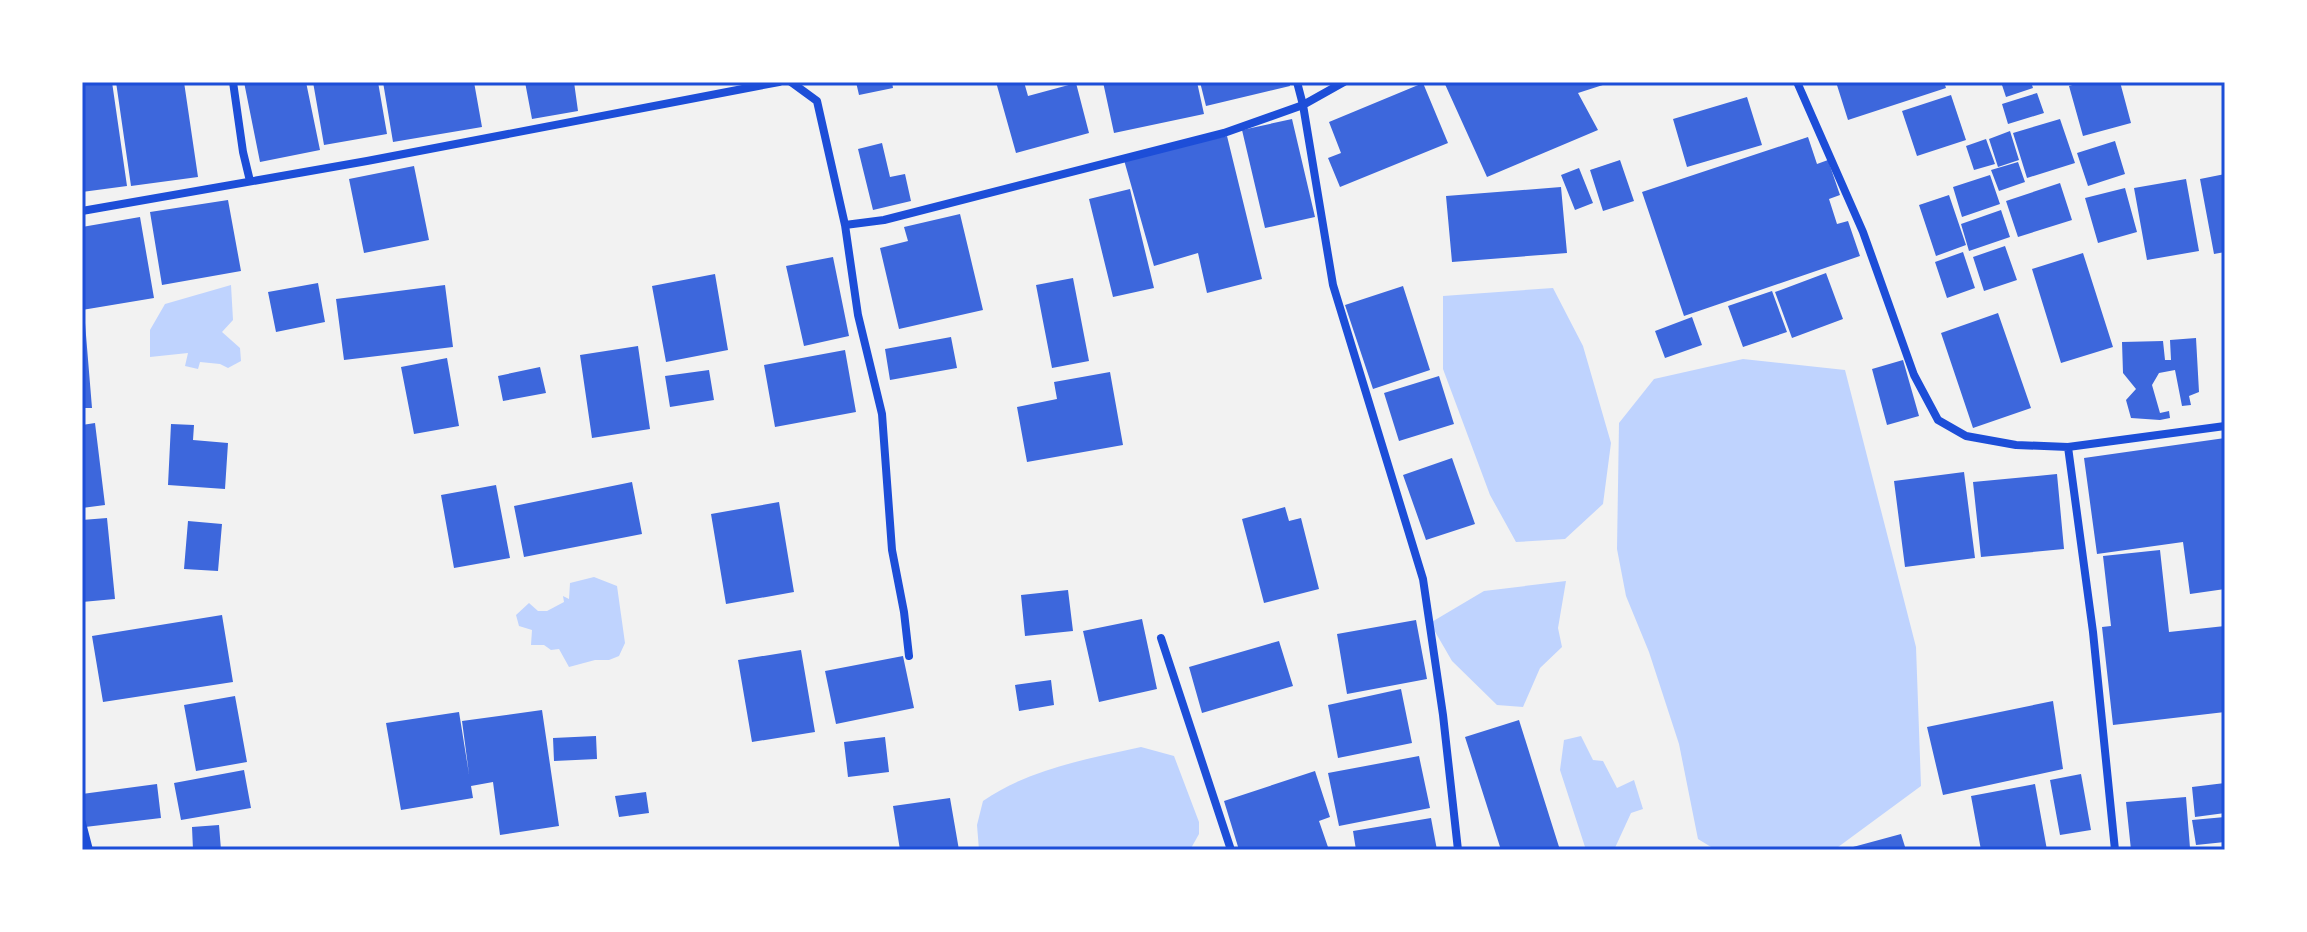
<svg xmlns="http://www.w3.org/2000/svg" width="2307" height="932" font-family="'Exo 2',sans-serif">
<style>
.water{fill:#bfd3fe}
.building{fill:#3d67dc}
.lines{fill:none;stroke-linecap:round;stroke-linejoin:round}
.minor{stroke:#1d4ed8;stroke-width:8}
.neatline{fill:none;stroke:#1d4ed8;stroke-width:3}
</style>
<rect width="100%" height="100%" fill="#f2f2f2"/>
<path class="water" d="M231,285L233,320L222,332L240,348L241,361L228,368L220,364L200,362L198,369L185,366L188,353L150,357V330L165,304Z
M1553,288L1583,346L1611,443L1603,504L1565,539L1516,542L1490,495L1443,369V296Z
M1743,359L1845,370L1916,647L1921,786L1834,850H1716L1698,839L1679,744L1649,652L1626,596L1617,549L1619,423L1654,379Z
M594,577L617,586L625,643L619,656L609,660H595L569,667L559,649L551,650L544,645H531L532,630L519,626L516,615L529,603L538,611H547L564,602L563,596L569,599L570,583Z
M1566,581L1558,628L1562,647L1540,668L1523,707L1497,705L1452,661L1430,623L1484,591Z
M1581,736L1593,760L1603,761L1617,788L1634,780L1643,809L1631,813L1614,850H1586L1560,770L1564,740Z
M1141,747L1174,756L1199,822V834L1190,850H979L977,825L983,801C1029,769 1087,759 1141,747Z"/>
<path class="building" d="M82,82H112L127,186L82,192Z
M116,82H184L198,177L131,186Z
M244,82H306L320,150L260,162Z
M313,82H378L387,134L324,145Z
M383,82H474L482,127L393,142Z
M525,82H574L578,111L532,119Z
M856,82H892L893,88L859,95Z
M996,82H1024L1028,96L1076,83L1089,133L1016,153Z
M1103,82H1197L1204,114L1114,133Z
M1200,82H1289L1290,86L1206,106Z
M1444,82H1608L1609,83L1578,93L1598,130L1487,177Z
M1836,82H1944L1946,88L1848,120Z
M2001,82H2031L2033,88L2006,97Z
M2082,82H2120L2131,123L2083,136L2069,86Z
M1423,83L1448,143L1340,187L1328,158L1341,153L1329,122Z
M2037,93L2044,113L2008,124L2002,104Z
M1951,95L1966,140L1917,156L1902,111Z
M1747,97L1762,145L1687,167L1673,119Z
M1292,119L1315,217L1265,228L1242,130Z
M2060,119L2075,163L2027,178L2013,133Z
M2010,131L2019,160L1998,167L1989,139Z
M1227,136L1262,279L1207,293L1198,253L1154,266L1124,160Z
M1808,137L1817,164L1828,160L1840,195L1829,199L1837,224L1848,221L1860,256L1684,316L1642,192Z
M1986,139L1995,164L1974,170L1966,146Z
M2115,141L2125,174L2088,186L2077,153Z
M882,143L890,177L905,174L911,201L873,210L858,149Z
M1620,160L1634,201L1603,211L1590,170Z
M2018,162L2025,182L1999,191L1991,170Z
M414,166L429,240L364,253L349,179Z
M1579,168L1593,203L1575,210L1561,175Z
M2225,174V252L2214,254L2200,179Z
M1990,175L2000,204L1962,217L1953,187Z
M2186,179L2199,251L2147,260L2134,188Z
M2060,183L2072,220L2018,237L2006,201Z
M1561,187L1567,253L1452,262L1446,196Z
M2125,188L2137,232L2098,243L2085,198Z
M1130,189L1154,288L1113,297L1089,199Z
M1949,195L1966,245L1936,256L1919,205Z
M228,200L241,271L162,285L150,212Z
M2001,210L2010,237L1969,251L1961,224Z
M960,214L983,310L899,329L880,248L908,241L904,227Z
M140,217L154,298L82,310V227Z
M2005,246L2017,280L1984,291L1973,257Z
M1963,252L1975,288L1947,298L1935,262Z
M2083,253L2113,347L2061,363L2032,269Z
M833,257L849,336L804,346L786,266Z
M1826,273L1843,319L1792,338L1775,292Z
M715,274L728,350L666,362L652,286Z
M1073,278L1089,361L1052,368L1036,285Z
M318,283L325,322L276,332L268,292Z
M445,285L453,347L344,360L336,299Z
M1403,286L1430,370L1373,389L1345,305Z
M1772,291L1787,332L1743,347L1728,306Z
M1998,313L2031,408L1973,428L1941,333Z
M1692,317L1702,345L1665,358L1655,331Z
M85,323L92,408H82V324Z
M951,337L957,368L890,380L885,349Z
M2196,338L2199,392L2189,396L2191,405L2182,406L2175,370L2159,373L2152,385L2160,413L2169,411L2170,418L2160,420L2131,418L2126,400L2136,389L2123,373L2122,342L2163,341L2165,360H2171L2170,340Z
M638,346L650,429L592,438L580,355Z
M845,350L856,412L775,427L764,365Z
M447,358L459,426L414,434L401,367Z
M1903,360L1919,416L1887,425L1872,369Z
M540,367L546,393L503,401L498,376Z
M709,370L714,400L670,407L665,376Z
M1110,372L1123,445L1027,462L1017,407L1057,399L1054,382Z
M1439,376L1454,424L1399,441L1384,393Z
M95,423L105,505L82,508V425Z
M171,424L194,425L193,440L228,443L225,489L168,485Z
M2225,438V589L2190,594L2183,542L2097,554L2084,458Z
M1452,458L1475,524L1426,540L1403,475Z
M1964,472L1975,558L1905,567L1894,481Z
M2057,474L2064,549L1981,557L1973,482Z
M632,482L642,534L524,557L514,506Z
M496,485L510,558L454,568L441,495Z
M779,502L794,592L726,604L711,514Z
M1285,507L1289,521L1301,518L1319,589L1264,603L1242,519Z
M107,518L115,599L82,602V520Z
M188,521L222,524L218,571L184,569Z
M2160,550L2169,632L2225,626V712L2113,725L2102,627L2111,626L2103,556Z
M1068,590L1073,631L1025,636L1021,595Z
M222,615L233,682L103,702L92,636Z
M1142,619L1157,689L1099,702L1083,631Z
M1416,620L1427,679L1347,694L1337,634Z
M1279,641L1293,686L1202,713L1189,667Z
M801,650L815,732L752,742L738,660Z
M903,656L914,708L836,724L825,671Z
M1051,680L1054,705L1019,711L1015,685Z
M1401,689L1412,743L1338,758L1328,705Z
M235,696L247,762L196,771L184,705Z
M2053,701L2063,769L1943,795L1927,727Z
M542,710L559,826L500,835L493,782L471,786L473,798L401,810L386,723L459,712L469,774L462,721Z
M1519,720L1560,850H1501L1465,737Z
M596,736L597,759L554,761L553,738Z
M885,737L889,772L848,777L844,742Z
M1419,756L1430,808L1339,826L1328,773Z
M244,770L251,808L181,820L174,783Z
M1315,771L1330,817L1319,821L1329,850H1239L1224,801Z
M2081,774L2091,830L2060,835L2050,780Z
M2225,783V813L2195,817L2192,787Z
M157,784L161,818L85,827L82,794Z
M2035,784L2047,850H1981L1971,796Z
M646,792L649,813L619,817L615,796Z
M2186,797L2190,848L2131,850L2126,802Z
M950,798L959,850H900L893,806Z
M2225,817V842L2196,845L2192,820Z
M1431,818L1437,850H1356L1353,831Z
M219,825L221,850H193L192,827Z
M1901,834L1906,850H1853V847Z"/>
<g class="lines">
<path class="minor" d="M233,82L243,152L250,181
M791,82L817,101L845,225L884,220L1224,133L1303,105L1297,82
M1344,82L1303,105L1333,285L1423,579L1443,715L1458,850
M1797,82L1863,232L1914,375L1938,420L1966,436L2016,445L2068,447L2225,426
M82,211L367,161L779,82
M845,225L858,315L882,414L892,550L904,612L909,656
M2068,447L2093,632L2115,850
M1161,638L1231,850
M82,823L89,850"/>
</g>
<rect width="2307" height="932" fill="none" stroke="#ffffff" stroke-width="168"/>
<rect x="84" y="84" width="2139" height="764" class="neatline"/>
</svg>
